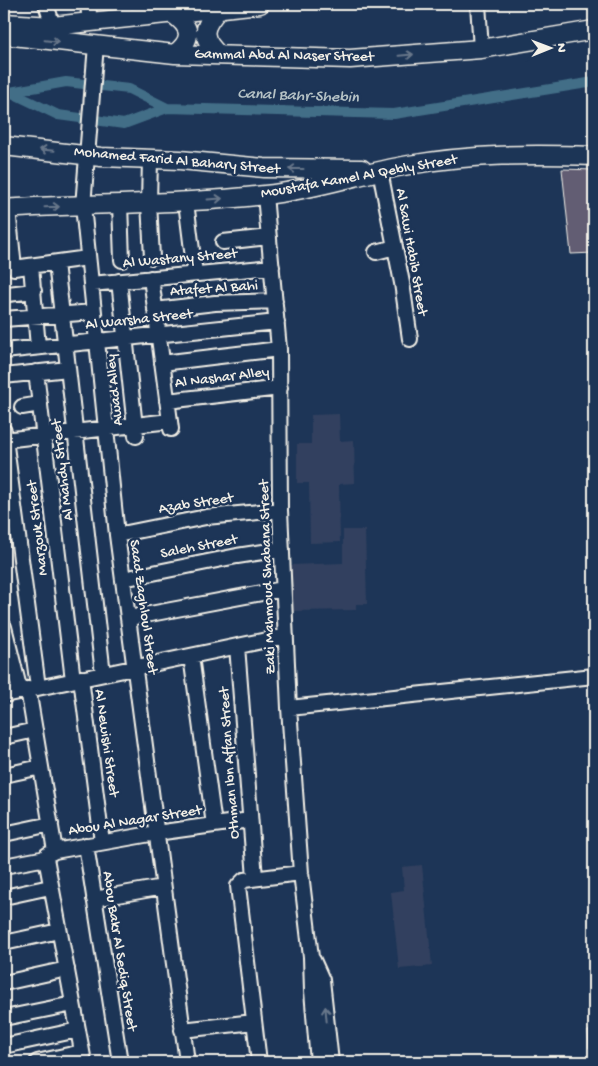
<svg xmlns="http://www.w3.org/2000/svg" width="598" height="1066" font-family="'Gochi Hand',sans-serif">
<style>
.built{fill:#32415f}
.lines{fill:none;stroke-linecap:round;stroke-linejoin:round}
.canal{stroke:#426e87;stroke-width:10}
.building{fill:#625d73;stroke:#f4f1e8}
.minor-casing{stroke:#f4f1e8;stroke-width:18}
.major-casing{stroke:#f4f1e8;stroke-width:21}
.minor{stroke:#1d3557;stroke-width:14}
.major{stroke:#1d3557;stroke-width:18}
.oneway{stroke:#68778a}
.labels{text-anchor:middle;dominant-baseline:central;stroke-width:5;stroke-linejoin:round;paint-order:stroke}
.street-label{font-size:15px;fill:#f4f1e8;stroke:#1d3557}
.water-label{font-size:16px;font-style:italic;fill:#b6c3c6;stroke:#1d3557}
</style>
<rect width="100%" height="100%" fill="#1d3557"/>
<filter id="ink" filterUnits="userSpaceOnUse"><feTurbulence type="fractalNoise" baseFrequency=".02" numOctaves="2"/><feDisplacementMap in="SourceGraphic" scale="10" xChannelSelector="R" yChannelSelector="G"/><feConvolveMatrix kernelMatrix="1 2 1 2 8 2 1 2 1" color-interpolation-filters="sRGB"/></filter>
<g filter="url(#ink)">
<path class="built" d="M339,414L340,441L354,440L355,483L339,484L340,542L310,543L309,483H297V444H311V415Z
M343,530H365L367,604H356V610L292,611L291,565L343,563Z
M422,865L432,966L399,969L391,892L404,890L402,867Z"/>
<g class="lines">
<path class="canal" d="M4,91L10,92L66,82L129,89L167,108L394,114L594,82
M10,92L58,115L124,124L167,108"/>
</g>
<path class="building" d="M562,169L594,170V253L571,254Z
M594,1030V1048H589L588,1031Z"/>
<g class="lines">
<g class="minor-casing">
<path id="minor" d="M46,4L53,26
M88,4L90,23
M123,4L126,19
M478,4L481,49
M96,45L83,206L117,535L187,1062
M150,159L149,203L152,257
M380,171L402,283L410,339
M265,195L279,349L280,510L289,708L301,873L311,957L312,991L318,1062
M186,202L195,274
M120,204L122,260
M8,209L14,268L88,258
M223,242L269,237
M376,252L395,247
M56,263L103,674
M31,266L38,347
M151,278L171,429
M119,281L136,436
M91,284L272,267
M8,294L34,291
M155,310L215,303L275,301
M4,319L94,312
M4,351L277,322
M162,363L279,349
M36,372L73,680
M4,376L68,369
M167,401L280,388
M22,407L40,404
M4,431L38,687
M4,440L170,421
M117,535L206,517L280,510
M123,579L237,556L282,549
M129,618L283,589
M4,627L20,691
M237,646L255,878
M191,656L214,825
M81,678L102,842
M28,689L55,851L47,855L46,858L84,1062
M4,695L286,636
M289,708L594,676
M4,737L35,730
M4,775L41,767
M4,834L51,824
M86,845L120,1062
M55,851L156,833L250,820
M4,866L46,858
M4,897L50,887
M94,899L163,887
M4,943L59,931
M313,960L322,980L331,1062
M4,983L67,969
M4,1018L73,1004
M182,1030L254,1022
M4,1046L78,1030
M37,1062L82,1052
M259,1062L238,886L244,880L301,873"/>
</g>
<g class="major-casing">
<path id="major" d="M219,9C202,28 200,37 219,55
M173,14C192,28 193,39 175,54
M4,23L53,26L260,4
M4,35L175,54L350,59L481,49L594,30
M4,146L101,157L180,160L264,168L362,169
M4,209C91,203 178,205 265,195C314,190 361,173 409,165C471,154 532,154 594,156"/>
</g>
<use href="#minor" class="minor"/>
<use href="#major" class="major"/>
</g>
<defs><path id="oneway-shaft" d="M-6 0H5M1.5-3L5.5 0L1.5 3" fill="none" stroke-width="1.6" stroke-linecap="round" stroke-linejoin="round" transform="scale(1.25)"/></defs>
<g class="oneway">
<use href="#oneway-shaft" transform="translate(52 41) rotate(6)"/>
<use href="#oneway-shaft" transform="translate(406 55) rotate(-5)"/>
<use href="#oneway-shaft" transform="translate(47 150) rotate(-175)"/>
<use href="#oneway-shaft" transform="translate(296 169) rotate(-180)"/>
<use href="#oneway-shaft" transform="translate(215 199) rotate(-4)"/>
<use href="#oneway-shaft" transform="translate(52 207) rotate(-2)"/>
<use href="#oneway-shaft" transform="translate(326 1014) rotate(-95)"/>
</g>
</g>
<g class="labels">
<g class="street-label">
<text transform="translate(284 56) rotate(1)">Gammal Abd Al Naser Street</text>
<text transform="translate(177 161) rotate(5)">Mohamed Farid Al Bahary Street</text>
<text transform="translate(359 177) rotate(-10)">Moustafa Kamel Al Qebly Street</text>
<text transform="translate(411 252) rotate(80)">Al Sawi Habib Street</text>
<text transform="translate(180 259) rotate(-5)">Al Wastany Street</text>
<text transform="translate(214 289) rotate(-4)">Atafet Al Bahi</text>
<text transform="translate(139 320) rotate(-6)">Al Warsha Street</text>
<text transform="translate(222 378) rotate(-7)">Al Nashar Alley</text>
<text transform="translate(115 390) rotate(-96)">Awad Alley</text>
<text transform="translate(63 470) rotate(-97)">Al Mahdy Street</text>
<text transform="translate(196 504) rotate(-9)">Azab Street</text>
<text transform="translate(38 528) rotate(-97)">Marzouk Street</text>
<text transform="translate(199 547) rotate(-11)">Saleh Street</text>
<text transform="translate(268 577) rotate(-92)">Zaki Mahmoud Shabana Street</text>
<text transform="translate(143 607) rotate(82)">Saad Zaghloul Street</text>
<text transform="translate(106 743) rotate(82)">Al Newishi Street</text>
<text transform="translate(230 763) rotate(-94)">Othman Ibn Affan Street</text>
<text transform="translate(135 821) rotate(-9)">Abou Al Nagar Street</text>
<text transform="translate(119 951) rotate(81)">Abou Bakr Al Sediq Street</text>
</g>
<g class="water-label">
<text transform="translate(298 97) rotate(2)">Canal Bahr-Shebin</text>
</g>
</g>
<rect width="598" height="1066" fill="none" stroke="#1d3557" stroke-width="20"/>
<rect x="10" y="10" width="578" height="1046" fill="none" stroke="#f4f1e8" stroke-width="2" filter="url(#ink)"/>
<g transform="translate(550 48) rotate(89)" stroke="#1d3557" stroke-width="4" paint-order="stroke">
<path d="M0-4L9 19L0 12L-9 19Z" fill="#f4f1e8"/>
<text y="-8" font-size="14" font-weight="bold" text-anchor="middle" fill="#f4f1e8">N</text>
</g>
</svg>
